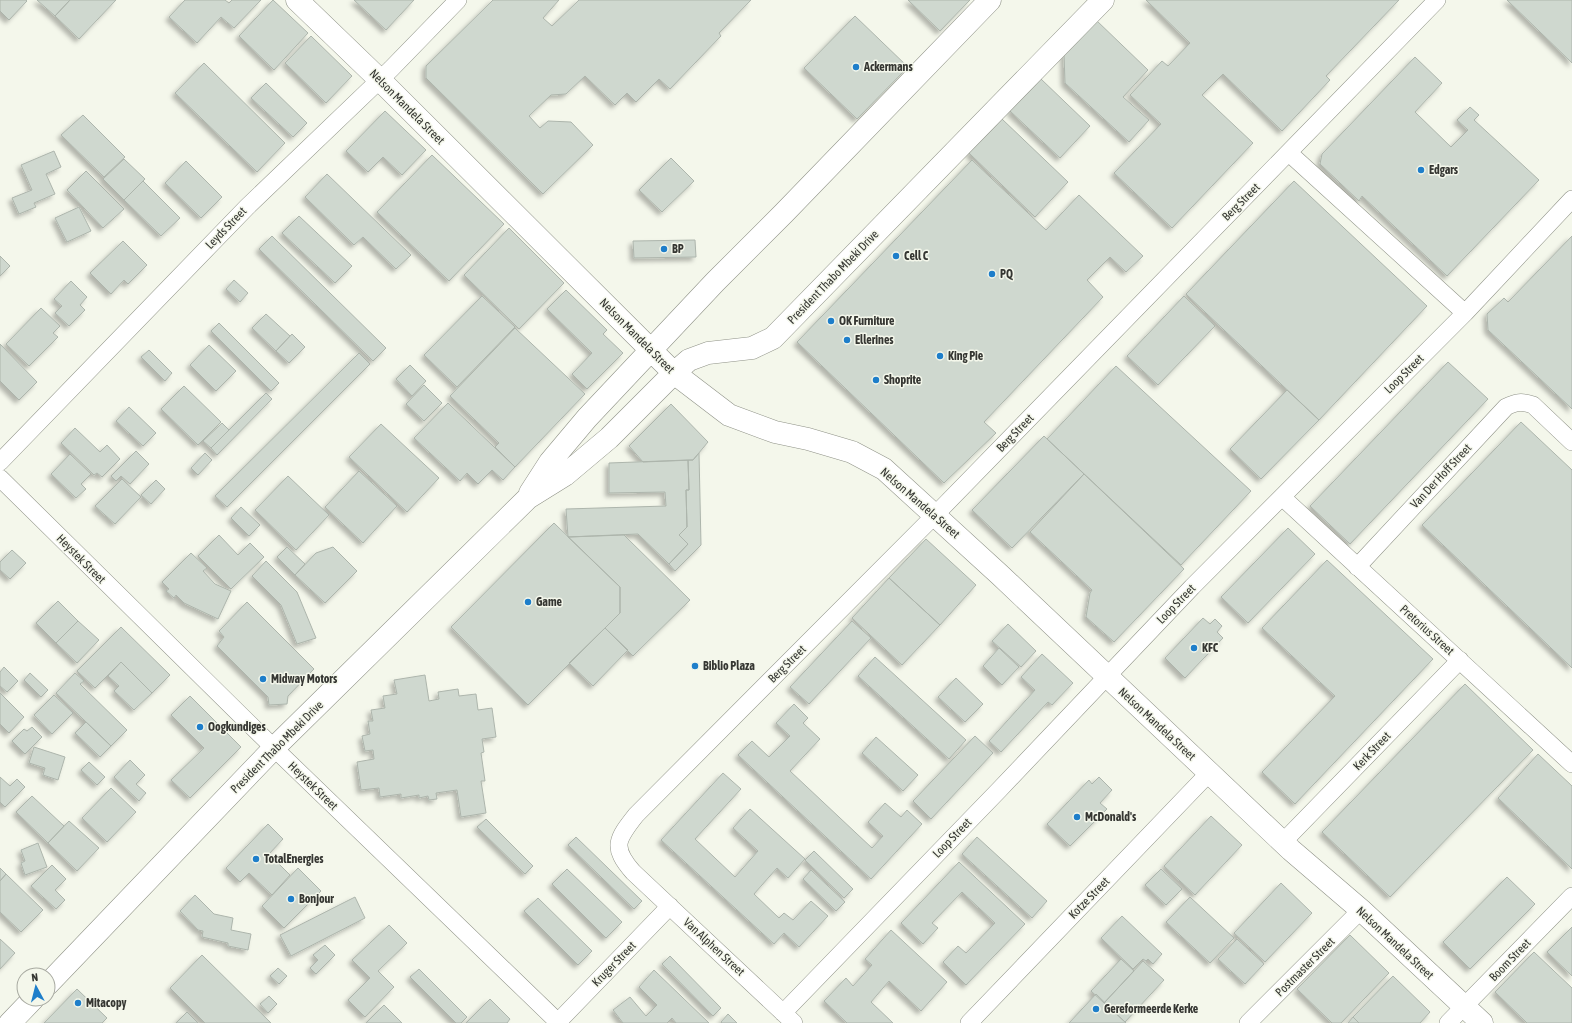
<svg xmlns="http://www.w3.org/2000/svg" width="1572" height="1023" font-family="'Asap Condensed',sans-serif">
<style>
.building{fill:#cfd8cf;stroke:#adb5ac;filter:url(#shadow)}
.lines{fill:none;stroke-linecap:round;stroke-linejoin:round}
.street-casing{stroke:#8f9287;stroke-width:18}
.secondary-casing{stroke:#8f9287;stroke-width:23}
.street{stroke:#fff;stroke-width:17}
.secondary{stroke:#fff;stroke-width:22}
.poi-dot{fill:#1e7eca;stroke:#f4f7eb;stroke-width:1.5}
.labels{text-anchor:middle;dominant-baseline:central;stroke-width:3;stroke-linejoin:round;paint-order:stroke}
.poi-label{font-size:12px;font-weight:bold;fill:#353632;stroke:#f4f7eb;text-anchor:start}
.street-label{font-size:12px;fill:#353632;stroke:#f4f7eb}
</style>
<defs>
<filter id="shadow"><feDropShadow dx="-3.5" dy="3.5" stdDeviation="2" flood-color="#0004"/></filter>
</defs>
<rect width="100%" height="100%" fill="#f4f7eb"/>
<path class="building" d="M0,0H26L27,1L9,20L0,11Z
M37,0H70L55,16Z
M70,0H116L79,39L55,16Z
M185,0H225L229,3L232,0H261L234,28L221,17L197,43L169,17Z
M273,0L308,33L274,70L239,36Z
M354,0H414L386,30Z
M493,0H559L543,18L552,26L579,0H751L719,33L721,36L670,89L659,79L636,102L627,93L615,105L585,76L566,94L551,95L529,116L540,128L548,121L571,122L593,145L543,194L426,78V66Z
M908,0H970L940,31Z
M1146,0H1399L1326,76L1330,80L1282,131L1223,74L1202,95L1253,143L1172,228L1114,173L1161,124L1130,95L1162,61L1168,66L1190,43Z
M1507,0H1572V63Z
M855,16L908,67L857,119L804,68Z
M1096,20L1148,70L1123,97L1149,120L1129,142L1065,83L1064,54Z
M311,36L352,76L326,103L285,63Z
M1415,57L1442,83L1415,112L1451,147L1468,130L1457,120L1470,107L1479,115L1474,120L1539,180L1447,276L1362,196L1359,201L1320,164L1322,154Z
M204,63L285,143L257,172L175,93Z
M1041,79L1090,126L1060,158L1010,111Z
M266,83L307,123L293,137L251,98Z
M385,111L426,150L402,175L383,157L368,172L346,151Z
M83,115L125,157L104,177L61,135Z
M1002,119L1068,182L1035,217L969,153Z
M54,151L61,167L46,174L55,194L34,203L36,207L19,214L12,198L32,190L21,165Z
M432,155L504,224L449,281L377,212Z
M671,158L694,181L662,212L639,190Z
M124,159L145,179L124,200L103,179Z
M972,160L1046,230L1079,195L1143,256L1126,272L1110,257L1087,280L1103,297L984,422L996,433L944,483L797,342Z
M186,161L222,197L201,218L165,183Z
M86,171L124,209L103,228L67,190Z
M327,174L411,255L396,269L363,237L354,245L305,197Z
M143,181L180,218L161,236L124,200Z
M1294,181L1427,306L1319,420L1186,294Z
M79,207L91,231L67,242L55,218Z
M299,216L352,266L335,283L282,233Z
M509,228L564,283L519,329L464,275Z
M272,236L386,348L373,361L259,249Z
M1572,236V409L1488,330L1487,314L1504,298L1508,302Z
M695,240L696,257L634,258L633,241Z
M123,241L147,265L128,284L124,280L111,294L90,273Z
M0,256L10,266L0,276Z
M234,280L248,293L240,302L226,289Z
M71,281L87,297L80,305L85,310L69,326L55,313L62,306L54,299Z
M566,290L607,330L603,334L623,353L587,389L572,374L592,353L547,309Z
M482,296L515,327L457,387L424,355Z
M1184,296L1215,326L1158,385L1127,356Z
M41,308L60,326L53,333L58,337L29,366L6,344Z
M266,314L290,336L276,351L252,328Z
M219,323L279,383L271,391L211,331Z
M515,328L585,394L515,467L495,447L499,443L450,396Z
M292,334L305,347L289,363L276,351Z
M0,344L37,382L19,400L0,381Z
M209,345L236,371L216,391L190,365Z
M149,350L172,373L165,381L141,357Z
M359,353L370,364L227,507L215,496Z
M1448,362L1488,399L1350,544L1310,506Z
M410,365L426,381L412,396L396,379Z
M1116,366L1251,491L1181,565L1047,439Z
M424,385L442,403L424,421L406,404Z
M184,386L221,422L198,445L161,409Z
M1287,390L1319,420L1261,479L1230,449Z
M266,393L272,399L217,455L211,448Z
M448,403L515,467L503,480L492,470L478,484L467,473L460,481L414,438Z
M671,404L708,442L693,460L643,462L629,446Z
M129,407L156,433L143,446L116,421Z
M1521,422L1572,470V668L1422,525Z
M222,423L229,430L211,448L203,441Z
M381,424L439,478L407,512L349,457Z
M75,428L100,452L107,445L120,459L102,477L97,473L94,475L61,443Z
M1044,436L1084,474L1012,548L972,510Z
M136,451L149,464L130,484L121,476L116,481L111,476Z
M205,453L212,460L198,475L191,468Z
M699,453L701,545L675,571L669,564L688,544L679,535L687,527L686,490H689L688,460H693Z
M70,454L91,474L81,484L86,489L76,498L51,474Z
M688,460L689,490H686L687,527L679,535L688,544L669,564L638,534L568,537L566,509L666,506L665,492L609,493V463Z
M359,471L397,506L363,543L325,507Z
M1084,474L1184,569L1114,642L1086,617L1090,593L1092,590L1030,532Z
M288,476L329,515L296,550L255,510Z
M122,479L141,497L115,524L95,506Z
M156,480L165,489L151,504L141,495Z
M241,507L260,525L249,536L231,518Z
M554,523L620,587V613L528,705L451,627Z
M1288,528L1315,554L1248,623L1221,597Z
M219,535L238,555L250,543L264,557L231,589L198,556Z
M624,535L690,600L633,656L605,628L620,613V587L568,537Z
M926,539L976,585L940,625L889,578Z
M287,547L305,564L295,575L277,557Z
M333,547L357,571L325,603L295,575L316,553Z
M12,550L26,563L10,579L0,570V562Z
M191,553L207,568L203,571L215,584L231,591L218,619L184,603L176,595L174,598L166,591L169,589L162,582Z
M1327,560L1433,659L1295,804L1262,772L1335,696L1262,628Z
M266,561L297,592L316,638L297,644L281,605L252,576Z
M889,578L940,625L902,665L852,618Z
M58,601L78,621L56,643L36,623Z
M247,602L314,669L288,696L287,704L269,705L268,697L217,646L224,637L219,631Z
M1203,618L1210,624L1215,619L1222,626L1217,632L1223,638L1185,678L1165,658Z
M78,621L99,640L77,663L56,643Z
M852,621L871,638L809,704L790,687Z
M1008,624L1036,651L1021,667L992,641Z
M121,627L170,675L152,693L121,662L95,688L77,671Z
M605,628L628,650L593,686L569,663Z
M999,648L1019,667L1002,685L983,666Z
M1042,654L1073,683L1052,705L1048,702L1001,752L989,741L1035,690L1021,677Z
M875,657L966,740L949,759L858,676Z
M121,662L152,693L134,710L114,691L119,686L108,676Z
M4,667L18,681L7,692L0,686V672Z
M30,673L48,690L41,697L24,680Z
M75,673L84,681L80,684L127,730L111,746L56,693Z
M425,675L429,701L439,699L438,692L458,689L459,696L476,694L478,710L492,708L496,737L482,739L484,752L481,753L485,781H481L486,813L461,817L457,790L436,793L437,799L429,800L428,796L419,798V795L401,798V794L380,797L379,788L361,790L357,762L374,759L373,750L365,751L362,736L370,734L368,721H373L371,710L385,708L383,696L397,694L394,680Z
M956,678L983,704L965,722L938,697Z
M1465,684L1533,750L1390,897L1322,832Z
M0,693L24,717L9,733L0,724Z
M54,695L73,713L52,734L34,715Z
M190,696L241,747L190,798L171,780L204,748L171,715Z
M794,704L808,718L803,723L820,739L790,771L872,848L883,836L868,822L885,803L901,817L907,810L922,824L871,879L738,755L752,741L769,757L790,736L776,723Z
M86,722L111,746L100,757L75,733Z
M32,727L42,737L25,754L12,741L24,729L27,731Z
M975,736L993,753L931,819L913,801Z
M876,737L918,775L903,791L862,753Z
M34,747L65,757L58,780L43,775L45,768L29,763Z
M1538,754L1572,786V869L1498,798Z
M130,760L145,775L136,784L146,793L139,801L114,777Z
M89,762L105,777L97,785L81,770Z
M723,773L741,789L695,839L735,877L758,851L733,828L750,809L805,859L788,878L777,868L754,894L779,918L784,913L793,920L811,901L828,916L799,947L784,933L774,944L661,840Z
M0,777L10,786L17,779L25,787L5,807L0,802Z
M1099,777L1112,790L1100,803L1107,809L1070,846L1047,824L1089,780L1092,784Z
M111,788L136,812L107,842L82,818Z
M32,796L64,826L48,843L16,812Z
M1211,816L1242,845L1195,895L1164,866Z
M486,819L533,866L525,874L477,827Z
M69,821L99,848L77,871L48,843Z
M268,824L283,839L269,854L290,875L272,895L249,873L240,882L226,868Z
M576,837L642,901L634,909L568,845Z
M977,837L1047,901L1032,918L962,854Z
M38,843L47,867L25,875L21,863L25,861L21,850Z
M814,851L853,889L844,898L805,860Z
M959,862L1025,924L966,985L943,962L958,946L966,953L995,923L962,892L932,923L938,928L923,944L901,923Z
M52,865L66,879L55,890L65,900L56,909L31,886Z
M0,868L6,874L0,881Z
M298,868L321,891L284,928L262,906Z
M567,869L622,922L606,938L552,884Z
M1161,869L1182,889L1166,905L1145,885Z
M811,870L845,902L836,911L803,879Z
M6,874L43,910L21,932L0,912V881Z
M1507,877L1535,904L1470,969L1443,942Z
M1281,883L1312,913L1265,962L1234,933Z
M195,895L214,914L233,918L231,930L251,934L248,950L228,946V943L202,937L203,931L198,930L180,911Z
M355,897L365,918L291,956L280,935Z
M1190,897L1234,938L1210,963L1166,922Z
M538,898L592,951L578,965L524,911Z
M1122,916L1162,954L1153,964L1148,959L1146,961L1143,959L1133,969L1101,938Z
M389,925L407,943L378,971L394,987L365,1017L348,1000L370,978L352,960Z
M1572,927V976L1547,952Z
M891,930L947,982L921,1011L889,981L871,1002L893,1023H847L824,1001L846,978L853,986L872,965L865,959Z
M1350,935L1389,973L1341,1023H1332L1297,989Z
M0,939L15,953L0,969Z
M1237,939L1264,964L1245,984L1218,959Z
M325,945L335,955L316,974L310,968L318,960L313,955Z
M1534,952L1572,988V1023H1527L1495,992Z
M202,955L271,1023H205L170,988Z
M670,956L721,1008L713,1016L662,964Z
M1121,959L1134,971L1104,1003L1091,991Z
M1143,961L1164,980L1125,1022L1104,1003Z
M278,968L287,976L279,984L270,976Z
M419,969L467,1017L461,1023H456L410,977Z
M654,970L709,1023H676L672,1018L667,1023H623L613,1010L630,997L646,1016L657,1005L639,987Z
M1393,976L1430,1012L1420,1023H1359L1353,1017Z
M77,989L107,1018L102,1023H44Z
M1096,994L1126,1023H1069Z
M269,996L277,1004L268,1013L260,1004Z
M490,999L510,1019L507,1023H466Z
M384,1005L402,1023H366Z
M187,1012L198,1023H176Z
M728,1014L737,1023H722L721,1022Z
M1353,1017L1359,1023H1348Z"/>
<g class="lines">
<g class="street-casing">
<path id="street" d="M1289,153L1465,313
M0,462L247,207L391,69L458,0
M0,478L274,748L559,1023
M1282,497L1572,764
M1357,567L1506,407C1516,402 1522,401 1533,405L1572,442
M1283,842L1460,660
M783,1013L999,790L1192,587L1465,313L1572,199
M557,1023L670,906
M794,1023L633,872C611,847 617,839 636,815L935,515L1437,0
M969,1023L1209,773
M1248,1023L1361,910
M1448,1023L1572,896"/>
</g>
<g class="secondary-casing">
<path id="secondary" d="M297,0L380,80L674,373L729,415L775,432L808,439L852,452L884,469L1000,575L1291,850L1361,910L1482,1023
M530,493L550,462L587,418L715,282L784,213L990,0
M48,984L274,748L528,498L565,475L609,438L674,373L689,360L708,353L752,348L773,338L1103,0
M10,1023L33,999"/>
</g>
<use href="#street" class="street"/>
<use href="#secondary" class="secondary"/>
</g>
<g class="poi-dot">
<circle cx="856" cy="67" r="4"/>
<circle cx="1421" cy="170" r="4"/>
<circle cx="664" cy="249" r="4"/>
<circle cx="896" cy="256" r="4"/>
<circle cx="992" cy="274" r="4"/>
<circle cx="831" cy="321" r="4"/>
<circle cx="847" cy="340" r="4"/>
<circle cx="940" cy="356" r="4"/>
<circle cx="876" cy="380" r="4"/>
<circle cx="528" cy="602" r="4"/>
<circle cx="1194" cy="648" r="4"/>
<circle cx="695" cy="666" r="4"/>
<circle cx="263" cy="679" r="4"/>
<circle cx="200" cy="727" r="4"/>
<circle cx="1077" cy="817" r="4"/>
<circle cx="256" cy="859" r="4"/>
<circle cx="291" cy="899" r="4"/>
<circle cx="78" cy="1003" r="4"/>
<circle cx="1096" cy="1009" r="4"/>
</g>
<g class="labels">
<g class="poi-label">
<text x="864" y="67">Ackermans</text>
<text x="1429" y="170">Edgars</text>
<text x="672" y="249">BP</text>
<text x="904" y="256">Cell C</text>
<text x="1000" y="274">PQ</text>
<text x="839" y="321">OK Furniture</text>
<text x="855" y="340">Ellerines</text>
<text x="948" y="356">King Pie</text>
<text x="884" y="380">Shoprite</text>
<text x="536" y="602">Game</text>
<text x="1202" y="648">KFC</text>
<text x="703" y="666">Biblio Plaza</text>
<text x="271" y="679">Midway Motors</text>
<text x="208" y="727">Oogkundiges</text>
<text x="1085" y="817">McDonald's</text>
<text x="264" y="859">TotalEnergies</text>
<text x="299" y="899">Bonjour</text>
<text x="86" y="1003">Mitacopy</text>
<text x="1104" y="1009">Gereformeerde Kerke</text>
</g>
<g class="street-label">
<text transform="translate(407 107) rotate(45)">Nelson Mandela Street</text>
<text transform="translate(1241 202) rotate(-45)">Berg Street</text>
<text transform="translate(226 228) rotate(-46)">Leyds Street</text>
<text transform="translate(833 277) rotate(-46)">President Thabo Mbeki Drive</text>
<text transform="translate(637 336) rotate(45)">Nelson Mandela Street</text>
<text transform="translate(1404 374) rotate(-45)">Loop Street</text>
<text transform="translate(1015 433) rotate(-46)">Berg Street</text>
<text transform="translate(1441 476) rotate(-47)">Van Der Hoff Street</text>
<text transform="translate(920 503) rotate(41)">Nelson Mandela Street</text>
<text transform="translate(81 559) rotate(45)">Heystek Street</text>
<text transform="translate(1176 604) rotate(-46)">Loop Street</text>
<text transform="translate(1427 630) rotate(42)">Pretorius Street</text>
<text transform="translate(787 664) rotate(-45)">Berg Street</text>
<text transform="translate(1157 724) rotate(43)">Nelson Mandela Street</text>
<text transform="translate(277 747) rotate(-45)">President Thabo Mbeki Drive</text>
<text transform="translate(1372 751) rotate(-46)">Kerk Street</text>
<text transform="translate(313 786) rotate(44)">Heystek Street</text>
<text transform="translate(952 838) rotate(-46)">Loop Street</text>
<text transform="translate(1089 898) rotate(-46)">Kotze Street</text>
<text transform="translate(1395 943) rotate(43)">Nelson Mandela Street</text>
<text transform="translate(714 947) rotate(43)">Van Alphen Street</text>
<text transform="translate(1510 960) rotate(-46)">Boom Street</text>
<text transform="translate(614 964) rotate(-46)">Kruger Street</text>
<text transform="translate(1305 967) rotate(-45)">Postmaster Street</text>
</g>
</g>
<g transform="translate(36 987) rotate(353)"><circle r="19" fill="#f4f7eb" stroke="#a8aaa1"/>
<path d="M0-3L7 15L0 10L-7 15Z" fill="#1e7eca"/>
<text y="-6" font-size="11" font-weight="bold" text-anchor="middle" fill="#353632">N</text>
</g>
</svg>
